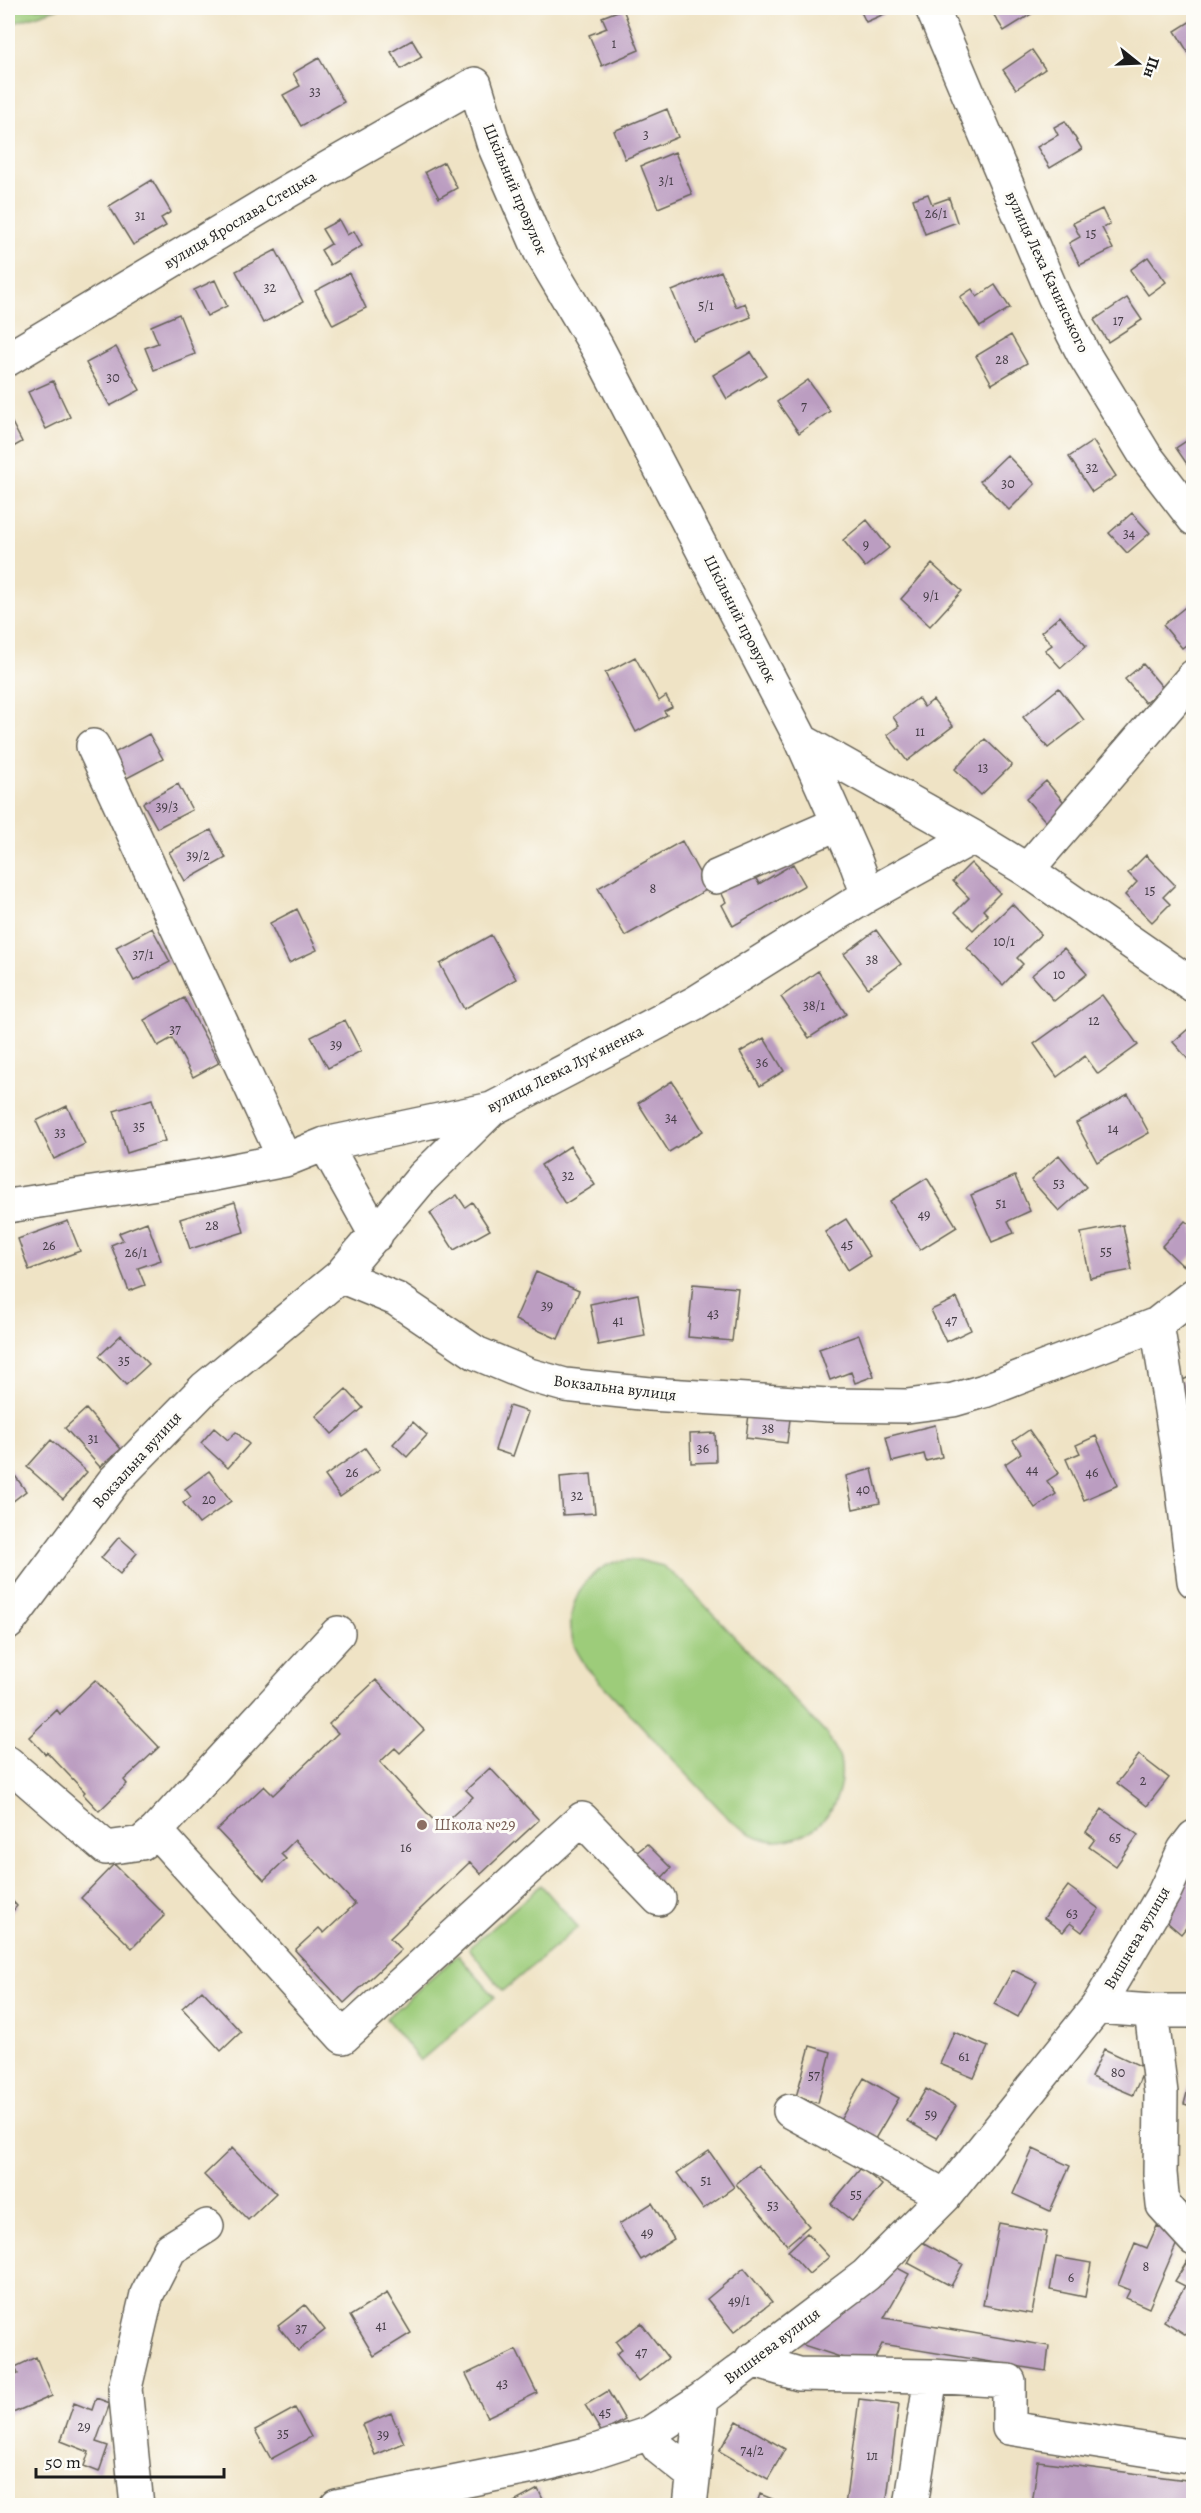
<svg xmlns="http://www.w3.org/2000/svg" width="1201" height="2513" font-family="Alegreya,serif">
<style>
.green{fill:#9dcc7a;stroke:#5c744b;stroke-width:1.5}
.building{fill:#bb9dc1}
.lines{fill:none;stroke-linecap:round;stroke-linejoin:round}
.minor-casing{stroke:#666257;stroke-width:36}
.minor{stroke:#fff;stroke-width:33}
.education-dot{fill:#8d6e63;stroke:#fdfcf7;stroke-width:2}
.labels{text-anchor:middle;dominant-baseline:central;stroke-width:6;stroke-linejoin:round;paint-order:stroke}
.number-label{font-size:14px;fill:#443c45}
.street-label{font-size:16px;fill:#1c1c1c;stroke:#fdfcf7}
.education-label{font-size:16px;fill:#785e54;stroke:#fdfcf7;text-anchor:start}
</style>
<rect width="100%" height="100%" fill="#fdfcf7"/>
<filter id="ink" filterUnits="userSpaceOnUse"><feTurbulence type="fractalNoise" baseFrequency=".0167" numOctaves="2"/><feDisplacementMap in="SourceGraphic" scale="12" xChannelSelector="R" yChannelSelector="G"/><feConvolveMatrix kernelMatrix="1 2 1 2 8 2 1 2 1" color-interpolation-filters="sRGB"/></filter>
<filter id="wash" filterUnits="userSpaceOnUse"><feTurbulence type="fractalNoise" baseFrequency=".008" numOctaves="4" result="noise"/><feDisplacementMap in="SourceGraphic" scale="24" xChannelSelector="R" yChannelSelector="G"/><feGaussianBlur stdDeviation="1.35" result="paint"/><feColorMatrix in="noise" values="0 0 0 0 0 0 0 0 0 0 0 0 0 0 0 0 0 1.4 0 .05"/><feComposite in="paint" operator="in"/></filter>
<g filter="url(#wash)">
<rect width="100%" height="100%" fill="#efe3c5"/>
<path class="green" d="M8,8H59L8,25Z
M639,1560L663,1566L683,1582L827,1735C831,1742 838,1751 840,1759C848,1800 819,1841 775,1841C758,1840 744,1830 730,1820L586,1667C582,1659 575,1650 573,1642C564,1608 583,1573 615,1562C622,1560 632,1560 639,1560Z
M541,1885L578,1927L503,1991L469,1948Z
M458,1955L495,1997L420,2061L386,2018Z"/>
<g id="blocks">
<path class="building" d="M859,8H898L866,22Z
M992,8H1041L1004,31L990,9Z
M623,9L639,50L602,66L589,35L607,28L602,17Z
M1194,19V62L1175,31Z
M412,40L422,57L401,69L391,52Z
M1032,50L1045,69L1016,89L1003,70Z
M319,58L344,102L301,126L283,95L300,86L293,73Z
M667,109L678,137L625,159L614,131Z
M1065,121L1082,149L1050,168L1037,147L1058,135L1054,127Z
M675,152L692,194L658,208L641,166Z
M444,162L457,188L439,198L425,172Z
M152,180L171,212L161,218L166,226L133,245L109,206Z
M928,194L932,204L949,198L957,222L925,234L913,199Z
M1102,209L1110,225L1102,228L1113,249L1080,265L1069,243L1080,237L1073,223Z
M339,220L347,235L354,231L362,246L330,265L321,250L331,244L322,229Z
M276,250L303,302L263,323L236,271Z
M1148,257L1166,282L1148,295L1130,270Z
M721,271L736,307L745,303L751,317L693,341L672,291Z
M349,273L366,308L333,325L315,291Z
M215,280L227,306L207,316L194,290Z
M995,285L1010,308L980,327L960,297L972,289L977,297Z
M1127,298L1142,320L1108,342L1094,320Z
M179,314L195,354L154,370L145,348L158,343L151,326Z
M1011,335L1027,363L992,384L976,356Z
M116,347L140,390L110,406L86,363Z
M751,352L766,375L727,399L713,375Z
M808,380L830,411L799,433L777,402Z
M53,381L70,417L46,429L28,392Z
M8,415L22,442L8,450Z
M1194,436V464L1189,467L1176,448Z
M1093,441L1116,476L1092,492L1069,457Z
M1007,455L1035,484L1009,510L980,481Z
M1132,513L1150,533L1127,553L1109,533Z
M867,520L889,548L865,567L843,540Z
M932,564L962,591L930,626L901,599Z
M1194,600V639L1182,648L1163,625Z
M1060,616L1086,646L1061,668L1045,650L1052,645L1041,632Z
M635,657L659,701L666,696L672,707L664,711L667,715L636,732L605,673Z
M1143,664L1163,688L1145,703L1125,679Z
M1059,688L1084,720L1048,748L1023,717Z
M918,698L924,707L933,700L953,726L907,761L887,735L899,726L893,717Z
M149,734L163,759L127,778L114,753Z
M985,739L1012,765L981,795L955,769Z
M1046,781L1068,807L1048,824L1026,799Z
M178,784L192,810L157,828L143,803Z
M211,830L226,858L185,881L169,852Z
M682,841L708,889L625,936L598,888Z
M1146,855L1175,885L1163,897L1170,904L1152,922L1125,895L1137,882L1128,873Z
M971,863L1000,893L983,910L988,915L973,930L955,912L969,898L953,881Z
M793,864L805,885L733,926L722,905L726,902L720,890L752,872L759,884Z
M1012,904L1041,934L1017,958L1023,964L1003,985L967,948Z
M297,909L317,950L289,963L270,923Z
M152,928L170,962L134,981L116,947Z
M876,930L901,964L868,988L844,954Z
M491,935L516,979L464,1009L440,964Z
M1064,948L1087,974L1054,1001L1032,975Z
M818,971L846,1014L809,1038L781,997Z
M1102,995L1138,1045L1098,1074L1085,1056L1057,1077L1034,1044Z
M184,998L219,1063L193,1077L172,1038L158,1046L144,1020Z
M345,1020L361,1051L328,1068L311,1037Z
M1194,1024V1066L1173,1042Z
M764,1038L784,1071L760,1086L740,1052Z
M672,1081L703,1131L669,1152L638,1103Z
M1128,1094L1149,1133L1097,1162L1076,1123Z
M152,1099L165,1141L127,1153L114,1111Z
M67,1106L85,1144L54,1159L36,1121Z
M570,1146L595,1185L565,1204L541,1165Z
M1059,1155L1086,1187L1059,1211L1031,1180Z
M1015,1176L1030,1211L1008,1221L1014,1233L992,1242L971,1195Z
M927,1178L957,1227L920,1250L890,1201Z
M457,1195L465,1207L472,1202L490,1230L454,1250L430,1213Z
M235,1202L244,1232L190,1249L180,1219Z
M846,1219L870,1256L848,1270L825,1232Z
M68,1221L80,1251L29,1270L18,1239Z
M1185,1221L1194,1228V1254L1183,1266L1162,1246Z
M147,1222L161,1260L138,1268L145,1285L129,1291L111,1245L123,1240L119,1233Z
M1123,1225L1132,1270L1090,1278L1081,1233Z
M536,1272L579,1291L558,1339L515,1320Z
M693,1284L738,1288L732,1341L688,1337Z
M638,1294L645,1336L598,1345L590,1304Z
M957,1298L971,1330L946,1342L931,1310Z
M121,1335L149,1364L126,1385L99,1356Z
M859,1335L874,1376L855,1383L851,1372L830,1380L819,1349Z
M1194,1375V1414L1190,1415L1176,1383Z
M346,1389L363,1408L332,1434L316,1416Z
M509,1406L528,1412L513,1456L495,1450Z
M86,1409L121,1449L100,1467L65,1428Z
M749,1414L790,1419L787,1443L746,1438Z
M413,1422L427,1435L407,1457L393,1444Z
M935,1425L942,1457L926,1461L924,1454L892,1462L886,1437Z
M214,1428L228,1440L236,1432L249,1444L228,1468L201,1443Z
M1029,1430L1059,1473L1047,1481L1056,1494L1035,1508L1005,1464L1021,1453L1013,1441Z
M715,1433L716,1462L691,1463L690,1434Z
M1096,1436L1118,1485L1084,1500L1066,1459L1080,1453L1076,1445Z
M51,1440L87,1472L63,1499L27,1467Z
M365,1448L380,1469L340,1497L325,1476Z
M8,1466L26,1491L8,1505Z
M872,1469L880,1503L853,1509L846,1476Z
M209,1471L231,1501L199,1524L183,1503L191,1497L185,1489Z
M591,1474L595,1513L563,1515L560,1477Z
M119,1537L137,1553L120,1574L101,1558Z
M8,1573L20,1585L8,1598Z
M95,1680L159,1747L124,1780L127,1784L99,1811L83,1794L85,1792L47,1752L45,1754L29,1737L57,1710L60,1714Z
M376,1680L424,1730L400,1753L395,1748L380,1762L440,1827L473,1797L466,1790L490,1768L539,1820L481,1874L470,1862L390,1938L401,1950L344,2003L295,1950L319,1928L324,1933L355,1904L295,1840L281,1854L286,1859L264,1880L217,1830L264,1786L273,1795L338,1733L329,1724Z
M1139,1755L1169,1778L1147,1806L1117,1783Z
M1102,1809L1138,1835L1116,1866L1089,1847L1095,1839L1086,1832Z
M647,1844L671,1868L656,1884L630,1858Z
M114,1864L165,1915L132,1948L81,1898Z
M1194,1864V1918L1181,1934L1154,1911Z
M1068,1886L1099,1909L1082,1932L1070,1923L1063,1932L1044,1918Z
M8,1896L17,1906L8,1916Z
M1013,1970L1037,1982L1018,2017L994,2004Z
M202,1990L241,2032L221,2051L182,2008Z
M954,2032L988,2047L974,2078L940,2064Z
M810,2046L831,2052L818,2103L796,2097Z
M1104,2049L1145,2068L1133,2095L1091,2077Z
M1193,2071L1194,2072V2107L1184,2104Z
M864,2078L899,2098L872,2144L838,2124Z
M926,2089L956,2106L937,2138L907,2121Z
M232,2148L276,2193L248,2220L204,2175Z
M1033,2149L1070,2166L1050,2211L1013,2194Z
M709,2151L734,2187L703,2209L677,2173Z
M758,2165L809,2226L787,2245L736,2184Z
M861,2168L882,2185L852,2221L831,2204Z
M652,2203L674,2239L641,2260L619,2224Z
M999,2223L1047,2232L1032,2314L983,2305Z
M1157,2226L1180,2236L1149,2308L1126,2298L1130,2290L1118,2285L1135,2243L1147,2248Z
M807,2233L829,2257L809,2274L788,2251Z
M920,2241L963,2264L951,2286L908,2263Z
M1056,2257L1091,2263L1085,2297L1050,2290Z
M1188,2260L1194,2263V2340L1164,2321L1185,2286L1175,2281Z
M888,2263L909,2274L884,2318L1049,2346L1046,2371L882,2344L871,2367L800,2344Z
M744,2268L772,2302L734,2332L707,2299Z
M387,2293L411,2333L374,2356L350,2316Z
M305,2305L325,2330L298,2351L278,2326Z
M641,2323L668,2358L638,2382L616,2354L622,2350L616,2342Z
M516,2350L537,2393L487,2417L466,2374Z
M36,2357L52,2396L8,2415V2379L18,2374L15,2367Z
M608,2391L625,2420L602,2433L585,2405Z
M96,2398L110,2403L96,2442L108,2446L99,2472L84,2466L89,2452L61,2441L74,2403L92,2410Z
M859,2399L899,2404L886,2506H845Z
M295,2408L311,2437L271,2459L255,2430Z
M391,2413L404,2443L375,2455L362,2425Z
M737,2421L785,2449L768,2479L719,2451Z
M1038,2461L1194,2481V2506L1032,2505Z
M538,2489L546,2506H516L514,2502Z
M760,2494L787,2505V2506H756Z"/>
</g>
</g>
<g filter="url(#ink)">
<use href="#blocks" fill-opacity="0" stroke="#666257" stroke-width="1.5"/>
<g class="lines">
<g class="minor-casing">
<path id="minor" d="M932,8L1054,296L1083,353L1145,455L1194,519
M8,359L288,191L475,84L493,143L540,251L597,347L802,741L855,860L868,895
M802,741L973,837L1027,870L1194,986
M93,746L285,1160
M1027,870L1194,676
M716,877L839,823
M325,1144L376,1235
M8,1206L209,1175L285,1160L325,1144L492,1109L695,1003L868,895L973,837
M340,1276L396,1299L476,1353L529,1375L565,1385L650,1394L828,1405L907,1406L953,1400L984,1391L1157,1324L1194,1295
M1157,1324L1179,1460L1194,1581
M8,1623L113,1482L205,1388L340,1276L423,1177L492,1109
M8,1763L106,1848L142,1843L156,1831L343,2037L582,1819L659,1899
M156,1831L338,1633
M1097,2007L1151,2011H1194
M1151,2011L1161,2093L1160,2173L1163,2205L1194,2239
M790,2111L945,2196
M751,2360L799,2374L931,2376L911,2506
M931,2376L1009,2381V2428L1194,2457
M650,2433L659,2448L693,2475
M137,2506L125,2388L147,2294L170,2249L207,2226
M337,2506L533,2467L586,2454L650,2433L702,2399L866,2275L945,2196L1097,2007L1164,1893L1184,1850L1194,1837
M690,2506L702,2399"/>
</g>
<use href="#minor" class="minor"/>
</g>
</g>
<circle class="education-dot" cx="422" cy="1825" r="6"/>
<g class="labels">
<g class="number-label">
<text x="614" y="43">1</text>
<text x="315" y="91">33</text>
<text x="646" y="134">3</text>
<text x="666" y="180">3/1</text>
<text x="936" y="213">26/1</text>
<text x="140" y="215">31</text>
<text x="1091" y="233">15</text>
<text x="270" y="287">32</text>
<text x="706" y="305">5/1</text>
<text x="1118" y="320">17</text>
<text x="1002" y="359">28</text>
<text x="113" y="377">30</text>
<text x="804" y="406">7</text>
<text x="1092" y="467">32</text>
<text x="1008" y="483">30</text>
<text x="1129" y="533">34</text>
<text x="866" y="544">9</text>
<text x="931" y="595">9/1</text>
<text x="920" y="731">11</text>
<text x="983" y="767">13</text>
<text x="167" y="806">39/3</text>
<text x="198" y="855">39/2</text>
<text x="653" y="888">8</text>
<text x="1150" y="890">15</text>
<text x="1004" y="941">10/1</text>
<text x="143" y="954">37/1</text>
<text x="872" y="959">38</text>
<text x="1059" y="974">10</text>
<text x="814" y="1005">38/1</text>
<text x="1094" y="1020">12</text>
<text x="175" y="1029">37</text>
<text x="336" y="1044">39</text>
<text x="762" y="1062">36</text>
<text x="671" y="1117">34</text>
<text x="139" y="1126">35</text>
<text x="1113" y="1128">14</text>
<text x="60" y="1132">33</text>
<text x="568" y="1175">32</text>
<text x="1059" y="1183">53</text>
<text x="1001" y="1203">51</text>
<text x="924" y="1214">49</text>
<text x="212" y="1225">28</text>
<text x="847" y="1244">45</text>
<text x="49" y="1245">26</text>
<text x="1106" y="1251">55</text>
<text x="136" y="1252">26/1</text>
<text x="547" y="1305">39</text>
<text x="713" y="1313">43</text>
<text x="618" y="1320">41</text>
<text x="951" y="1320">47</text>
<text x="124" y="1360">35</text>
<text x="768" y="1428">38</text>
<text x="93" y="1438">31</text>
<text x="703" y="1448">36</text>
<text x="1032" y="1469">44</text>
<text x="352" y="1472">26</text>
<text x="1092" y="1472">46</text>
<text x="863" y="1489">40</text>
<text x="577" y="1495">32</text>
<text x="209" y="1499">20</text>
<text x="1143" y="1780">2</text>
<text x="1115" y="1837">65</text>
<text x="406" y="1847">16</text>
<text x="1072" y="1913">63</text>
<text x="964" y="2056">61</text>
<text x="1118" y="2072">80</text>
<text x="814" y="2075">57</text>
<text x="931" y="2114">59</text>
<text x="706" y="2180">51</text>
<text x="856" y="2194">55</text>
<text x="773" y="2205">53</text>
<text x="647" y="2232">49</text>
<text x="1146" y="2266">8</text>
<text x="1071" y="2277">6</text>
<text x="739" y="2300">49/1</text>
<text x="381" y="2325">41</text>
<text x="301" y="2328">37</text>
<text x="641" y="2352">47</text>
<text x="502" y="2383">43</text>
<text x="605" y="2412">45</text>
<text x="84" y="2426">29</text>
<text x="283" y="2433">35</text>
<text x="383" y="2434">39</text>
<text x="752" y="2450">74/2</text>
<text x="872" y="2455">1л</text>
</g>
<g class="street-label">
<text transform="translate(515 189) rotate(67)">Шкільний провулок</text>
<text transform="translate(240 220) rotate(-31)">вулиця Ярослава Стецька</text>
<text transform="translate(1047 272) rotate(65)">вулиця Леха Качинського</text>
<text transform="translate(740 619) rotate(63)">Шкільний провулок</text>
<text transform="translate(565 1069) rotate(-27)">вулиця Левка Лукʼяненка</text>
<text transform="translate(615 1388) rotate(7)">Вокзальна вулиця</text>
<text transform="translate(137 1460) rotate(-48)">Вокзальна вулиця</text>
<text transform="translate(1137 1938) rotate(-60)">Вишнева вулиця</text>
<text transform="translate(772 2346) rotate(-37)">Вишнева вулиця</text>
</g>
<g class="education-label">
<text x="434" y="1825">Школа №29</text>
</g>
</g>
<rect width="1201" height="2513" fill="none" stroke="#fdfcf7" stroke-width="30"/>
<g transform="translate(1138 63) rotate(108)" stroke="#fdfcf7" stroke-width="4.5" paint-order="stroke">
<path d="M0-4.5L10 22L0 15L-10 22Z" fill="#1c1c1c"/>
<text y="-9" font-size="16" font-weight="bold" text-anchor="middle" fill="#1c1c1c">Пн</text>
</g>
<path d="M36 2468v9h188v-9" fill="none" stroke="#1c1c1c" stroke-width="3"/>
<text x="45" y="2468" font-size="18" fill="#1c1c1c" stroke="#fdfcf7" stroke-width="4.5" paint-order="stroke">50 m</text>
</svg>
